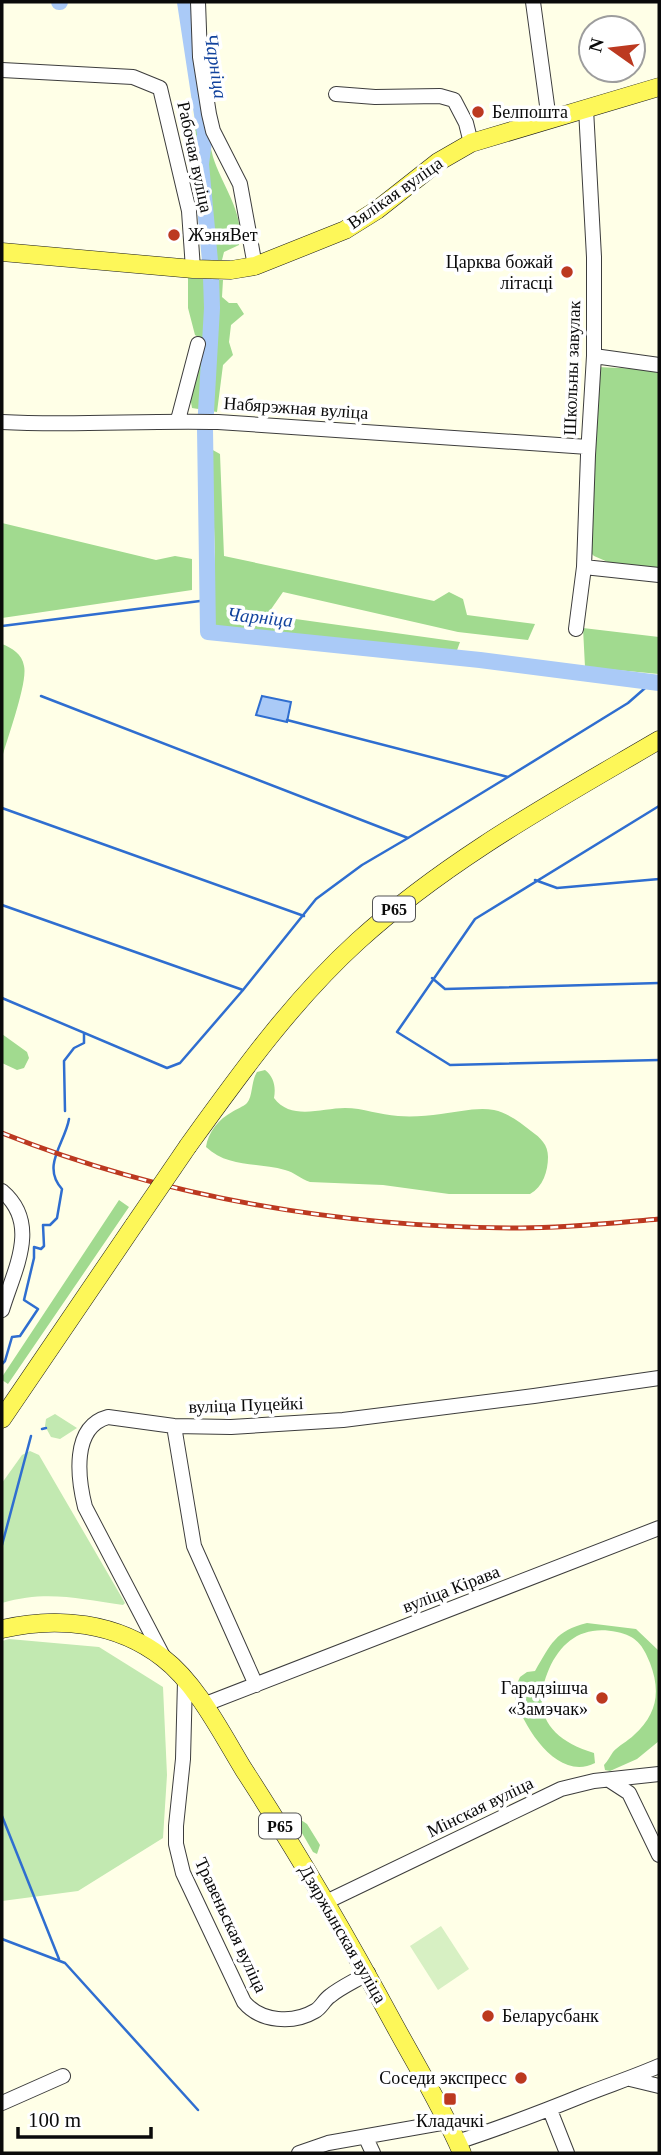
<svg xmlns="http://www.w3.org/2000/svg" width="661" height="2155" font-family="Georgia,serif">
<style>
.green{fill:#c2e9b1}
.forest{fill:#a1da8f}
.pitch{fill:#d7f0c3}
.water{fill:#aacaf7;stroke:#2f6ed0;stroke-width:2}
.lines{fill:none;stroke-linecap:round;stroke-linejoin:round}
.stream{stroke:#2f6ed0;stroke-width:2.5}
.river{stroke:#aacaf7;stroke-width:16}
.minor-casing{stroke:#3d3d3d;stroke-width:16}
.major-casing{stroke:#1b1b1b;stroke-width:19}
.minor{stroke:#fff;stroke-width:14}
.major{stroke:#fdf759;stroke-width:18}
.rail-casing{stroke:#bc3920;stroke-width:5}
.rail{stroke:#fff;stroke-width:2.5;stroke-dasharray:8;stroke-linecap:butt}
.major-bridge-casing{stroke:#1b1b1b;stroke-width:19;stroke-linecap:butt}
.major-bridge{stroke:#fdf759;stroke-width:18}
.poi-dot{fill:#bc3920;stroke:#fff;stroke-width:2.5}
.labels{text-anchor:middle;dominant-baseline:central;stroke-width:7;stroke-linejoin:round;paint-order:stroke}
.shield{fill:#fff;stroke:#545454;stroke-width:2}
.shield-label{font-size:16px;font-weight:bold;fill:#0a0a0a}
.poi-label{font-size:18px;fill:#0a0a0a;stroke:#fff;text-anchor:start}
.street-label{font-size:18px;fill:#0a0a0a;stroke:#fff}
.water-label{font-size:19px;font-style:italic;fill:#12439d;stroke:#fff}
</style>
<rect width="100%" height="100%" fill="#ffffe7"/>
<path class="green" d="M55,1414L77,1428L60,1439L51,1437L45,1426L46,1419Z
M30,1451L39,1455L125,1603L123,1605C79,1599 47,1590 2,1603V1483L22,1455Z
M9,1639L99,1647L163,1687L167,1775L163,1838L78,1891L2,1901V1641Z"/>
<path class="forest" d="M207,125C209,136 210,147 213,157C222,186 245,213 239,245L224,252L222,260H204L199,220L183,134Z
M188,278L223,280L222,297L229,303H237L244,314L231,325L229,342L233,355L223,365L217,412L192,408L190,396L198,360L203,358V340L195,335L188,308Z
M597,367L642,369L659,373V570L631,572L594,556L588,550Z
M211,449L220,454L224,556L434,601L449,592L463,599L467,615L535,624L528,640L458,632L283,592L267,615L460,642L456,653L213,627L215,553Z
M2,523L156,560L175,556L192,559V590L2,618Z
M583,628L659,637V674L585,667Z
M2,644C12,648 22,654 24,666C28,682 7,739 2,758Z
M2,1034L27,1052L29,1058L24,1068L17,1070L2,1063Z
M265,1070C274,1077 276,1087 274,1098C291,1121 322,1108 345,1108C363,1108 380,1115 398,1116C412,1117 427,1116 441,1114C458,1112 477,1107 494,1110C508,1113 521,1123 531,1131C541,1138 548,1145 548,1157C548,1171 543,1187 530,1194H449L383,1185L310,1182C301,1179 294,1172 285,1170C258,1162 228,1168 206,1147C208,1132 219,1119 232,1112C236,1109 243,1107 247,1103C253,1096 251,1081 257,1072Z
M119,1200L129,1207L8,1384L2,1380V1377Z
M587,1623L636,1629L659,1651V1741L637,1759L610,1771L605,1770L604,1765C608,1761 610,1756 613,1752C618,1746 628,1741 634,1735C657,1714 661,1692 650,1663C643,1645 636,1636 617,1632C584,1625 562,1640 549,1669C530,1713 550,1740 594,1753L595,1763C558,1782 524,1728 515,1698C513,1691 517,1684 520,1677L527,1672L535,1671C551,1644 555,1631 587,1623Z
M298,1818L307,1824L320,1845L317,1854L313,1852L295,1821Z"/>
<path class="pitch" d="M441,1926L469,1969L438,1990L410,1946Z"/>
<path class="water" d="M262,696L291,702L287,722L256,715Z"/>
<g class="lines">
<path class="stream" d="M2,626L208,600
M41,696L408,838L508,777
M287,720L508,777L628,703L652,682
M659,806L475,919L397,1032L450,1065L659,1060
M2,808L304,916
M535,880L557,888L659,879
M2,905L243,990
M432,978L445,989L659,983
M2,998L167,1068L180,1063L243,990L316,899L362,865L408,838
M65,1111L64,1061L74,1048L84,1043V1033
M2,1364L5,1361L12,1337L20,1336L38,1309L24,1300L34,1258V1247L41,1249L44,1246L43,1225H50L57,1218L62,1189C41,1166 65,1143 69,1119
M42,1429L46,1428
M2,1545L31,1436
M2,1816L59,1959
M2,1939L65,1963L198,2110"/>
<path class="river" d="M59,2H60
M185,2L205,134L201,164L210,261
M211,277L212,308L205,429L208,632L480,660L659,683"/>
<g class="minor-casing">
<path id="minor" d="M198,2L200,57L209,114L213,131L240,184L255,266
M533,2L549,120
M2,70L133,77L160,88L189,211L193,269
M336,94L375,97L440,96L454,100L466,123L471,143
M594,356L659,365
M178,420L198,344
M2,422C74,426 146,420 218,422L588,447
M584,567L659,575
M576,629L584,567L588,455L594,356V257L586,109
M2,1191C41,1224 14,1270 2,1310
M174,1426L194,1546L256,1685
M164,1658L85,1507C78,1479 71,1427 108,1417L174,1426L231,1427L343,1420L534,1396L659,1378
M185,1681L183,1759L176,1826V1844L183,1873L244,2002C261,2022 293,2024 315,2011C321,2008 324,2000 330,1996C341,1987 355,1981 368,1973
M203,1705L659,1528
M609,1780L629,1793L659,1855
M326,1902L561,1789L594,1781L659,1774
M630,2079L659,2086
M2,2103L63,2076
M550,2110L567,2153
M366,2138L373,2153
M457,2142C500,2128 542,2112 584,2095C609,2085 634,2077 659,2066
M299,2153L328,2143L447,2122"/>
</g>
<g class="major-casing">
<path id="major" d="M2,252L193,269L231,270L255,266L345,230L377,210L438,162L471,143L659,87
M188,1146C240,1074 292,1001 358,941C448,859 555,801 659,740
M2,1419L134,1225
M2,1629C57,1616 117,1622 163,1658C197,1684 222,1734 244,1770C298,1853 348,1939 395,2026C418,2068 443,2109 462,2153"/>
</g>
<use href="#minor" class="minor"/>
<use href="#major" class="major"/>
<g class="rail-casing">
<path id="rail" d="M2,1133C165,1198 346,1228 521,1228C567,1228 613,1223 659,1219"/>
</g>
<use href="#rail" class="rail"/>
<g class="major-bridge-casing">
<path id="major-bridge" d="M134,1225L188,1146"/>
</g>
<use href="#major-bridge" class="major-bridge"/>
</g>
<g class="poi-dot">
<circle cx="478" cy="112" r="7"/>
<circle cx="174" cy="235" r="7"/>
<circle cx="567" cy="272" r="7"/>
<circle cx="602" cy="1698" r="7"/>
<circle cx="488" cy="2016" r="7"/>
<circle cx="521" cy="2078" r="7"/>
<rect x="443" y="2092" width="14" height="14" rx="3.5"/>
</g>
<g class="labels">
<g class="shield">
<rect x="373" y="896.5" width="42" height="25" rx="5"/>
<rect x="259" y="1813.5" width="42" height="25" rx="5"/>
</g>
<g class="shield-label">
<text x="394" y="909">Р65</text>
<text x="280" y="1826">Р65</text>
</g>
<g class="poi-label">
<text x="492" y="112">Белпошта</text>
<text x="188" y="235">ЖэняВет</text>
<text x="553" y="262" text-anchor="end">Царква божай<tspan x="553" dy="21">літасці</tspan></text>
<text x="588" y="1688" text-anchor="end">Гарадзішча<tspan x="588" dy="21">«Замэчак»</tspan></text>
<text x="502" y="2016">Беларусбанк</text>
<text x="507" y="2078" text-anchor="end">Соседи экспресс</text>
<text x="450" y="2121" text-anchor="middle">Кладачкі</text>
</g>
<g class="street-label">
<text transform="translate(195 157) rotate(78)">Рабочая вуліца</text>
<text transform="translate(395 193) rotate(-35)">Вялікая вуліца</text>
<text transform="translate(572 368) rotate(-88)">Школьны завулак</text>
<text transform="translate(296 408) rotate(4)">Набярэжная вуліца</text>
<text transform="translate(246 1405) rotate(-2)">вуліца Пуцейкі</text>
<text transform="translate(451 1589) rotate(-21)">вуліца Кірава</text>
<text transform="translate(480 1807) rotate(-26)">Мінская вуліца</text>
<text transform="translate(231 1925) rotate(65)">Травеньская вуліца</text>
<text transform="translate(343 1934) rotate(60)">Дзяржынская вуліца</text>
</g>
<g class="water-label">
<text transform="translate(216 66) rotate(81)">Чарніца</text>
<text transform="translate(260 617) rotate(6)">Чарніца</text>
</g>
</g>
<rect width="661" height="2155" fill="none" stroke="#0a0a0a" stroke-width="7"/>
<g transform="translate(612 49) rotate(284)"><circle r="33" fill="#ffffff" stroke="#9d9d9d" stroke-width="2"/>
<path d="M0-5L12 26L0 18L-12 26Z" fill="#bc3920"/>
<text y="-10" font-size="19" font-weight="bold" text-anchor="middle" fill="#0a0a0a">N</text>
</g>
<path d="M18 2127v10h133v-10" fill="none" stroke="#0a0a0a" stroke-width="3.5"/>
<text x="28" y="2127" font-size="21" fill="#0a0a0a" stroke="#ffffff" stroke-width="5" paint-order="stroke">100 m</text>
</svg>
